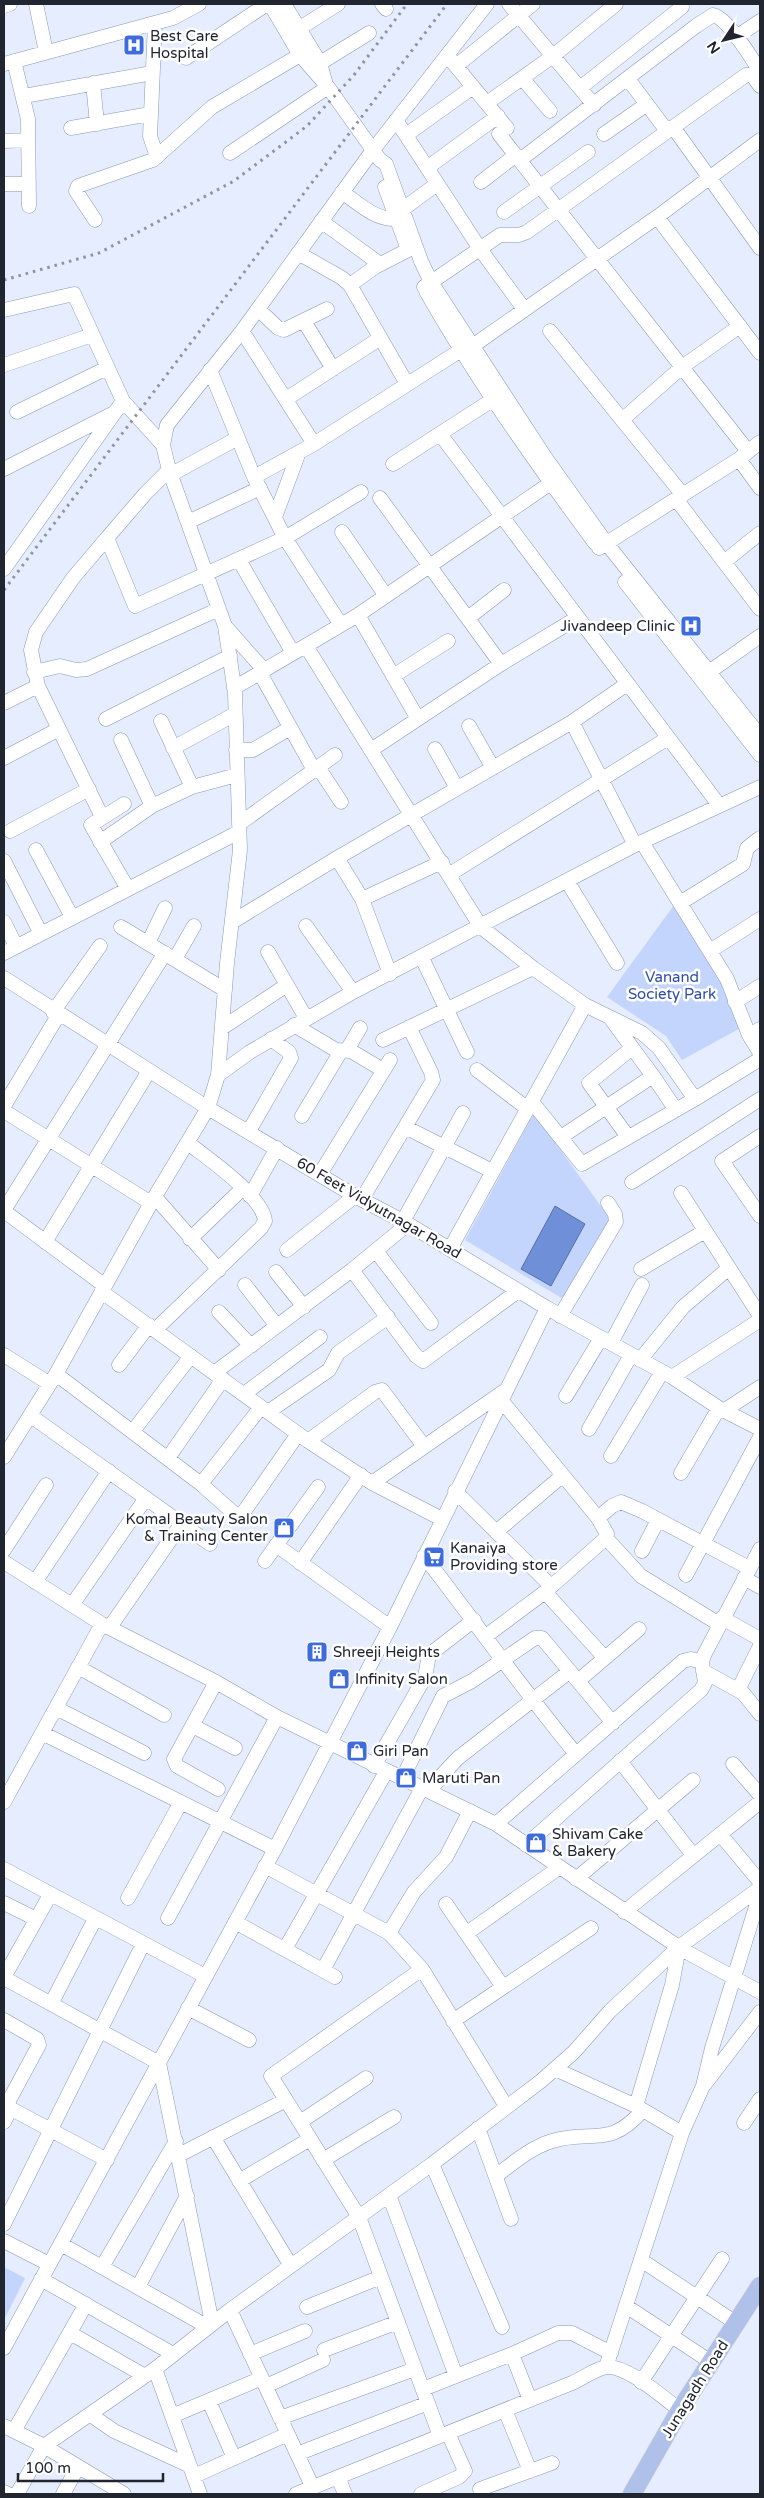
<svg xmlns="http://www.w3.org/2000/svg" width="764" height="2498" font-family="'Varela Round',sans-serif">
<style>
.green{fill:#c3d5fc}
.water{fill:#6f90d8;stroke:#5770a6}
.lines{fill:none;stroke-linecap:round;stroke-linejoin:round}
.minor-casing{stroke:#8b98b3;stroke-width:15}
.major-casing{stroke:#d2d3d6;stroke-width:19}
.minor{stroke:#fff;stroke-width:14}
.major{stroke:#afc1e9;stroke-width:18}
.rail{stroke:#8c93a2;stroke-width:3;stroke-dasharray:2.5 5;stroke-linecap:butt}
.labels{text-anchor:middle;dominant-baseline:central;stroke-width:5;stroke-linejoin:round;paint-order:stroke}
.poi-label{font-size:15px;fill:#202530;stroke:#fff;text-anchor:start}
.park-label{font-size:15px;fill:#2d4fa5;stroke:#fff}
.street-label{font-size:15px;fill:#202530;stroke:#fff}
</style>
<rect width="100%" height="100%" fill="#e5edff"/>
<path class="green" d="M677,901L746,1025L682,1060L666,1036L607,997Z
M534,1113L613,1223L568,1302L465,1240Z
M4,2267L25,2278L4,2320Z"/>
<path class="water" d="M555,1206L585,1224L551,1286L521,1269Z"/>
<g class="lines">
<g class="minor-casing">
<path id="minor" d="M36,4L46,52
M270,4L300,55L328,87L380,160L386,164L421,261L431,282L545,457L607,544L760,736
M284,4L320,63L325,81
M382,4L386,9
M509,4L594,105
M4,6L10,4
M155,23L150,136L157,157
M292,33L338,4
M736,37L760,21
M186,58L267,4
M450,59L507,128
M14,61L28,119L29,206
M4,64L173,18L199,4
M456,66L533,4
M312,68L369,33
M522,78L550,111
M628,79L667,131
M93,83L97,124
M580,88L682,7
M24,96L152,73
M487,103L553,56L616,4
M396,120L480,249L524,309
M673,127L760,248
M71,128L150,114
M499,134L747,450
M604,134L647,104
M406,135L473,87
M4,141L28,140
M230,153L328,87
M520,160L696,26L713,15C728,18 751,58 760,71
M427,168L498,116
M481,182L516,155
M4,184H29
M385,187L406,244
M342,192C361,205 379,224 403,218
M403,209L437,184
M504,212L588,152
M657,217L760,353
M95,220L76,191L78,186L153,160L212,107L300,55
M321,221L380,264
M298,253L342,278L350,285L407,384
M350,285L375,267L408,250
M424,287L500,235H519L527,232L746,75H752L760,86
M426,291C476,379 535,462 595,543
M258,309L278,328L284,330L327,309
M4,310L74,294L123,401
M304,321L333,369
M242,331L314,444
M550,331L683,495
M464,352L657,217L760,140
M4,365L92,335
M210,370L254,477L285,538L341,625
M286,399L379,339
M17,412L107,368
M622,420L682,367L740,326
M440,434L719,805
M739,459L760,488
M393,464L500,395
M4,469L114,413
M169,470L145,494L107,538L135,606L285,538L361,492
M170,475L238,438
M254,477L314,444L461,350
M380,498L501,664
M676,499L760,609
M275,517L299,452
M188,522L260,488
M342,532L386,596
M599,548L739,459L760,442
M239,560L293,653
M724,562L760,533
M4,569L123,401L163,445
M625,582L760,755
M358,615L418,719
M468,618L504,590
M225,626L264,670
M306,646L481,927L533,968L585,1005L642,1033L659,1048L695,1099L760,1059
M34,672L60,666L76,670L87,669L219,609
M709,672L760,636
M260,673L314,770
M393,676L448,641
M234,688L358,615L558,478
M4,703L38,686
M106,719L230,656
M161,721L192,787
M572,722L635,845
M469,726L493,768
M121,740L152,806
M173,748L235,714
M435,749L457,788
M236,750H253L290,728
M371,750L501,664L577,618
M4,758L59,729
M318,767L341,802
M124,804L91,825L128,889
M102,817L38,686L31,650L36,632L73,578L107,538
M239,824L335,755
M10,831L89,789
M100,842L152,806L192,787L237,775
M642,842L727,979L749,1035L760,1053
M36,850L72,917
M337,858L362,899L390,974
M4,861L41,934
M450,874L668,738
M567,881L617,963
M362,899L442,862
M680,903L743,864L747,848L760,838
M4,922L16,946
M232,922L337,858L572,722L627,684
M306,926L353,992
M121,927L225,990
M148,943L165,908
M710,951L760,919
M268,952L306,1018
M4,953L239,832
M422,958L467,1052
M175,959L194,926
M4,978L208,1108L355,1196L408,1224L547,1308L672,1377L719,1408L760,1429
M735,1002L760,986
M53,1012L100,946
M294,1025L336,1050L351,1051L383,1070
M222,1028L287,985
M749,1035L760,1029
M383,1040L533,968
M347,1050L360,1028
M477,1070L528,1109
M218,1075L227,963L240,850L235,693L225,626L169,470L163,445L167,425L242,331L373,150L487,4
M653,1076L676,1110
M532,1102L582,1164L695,1099
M4,1106L59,1014
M4,1111L151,1203
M302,1116L341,1051
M405,1127L492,1171
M249,1131L291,1058L289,1052L271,1039
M760,1136L722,1161L760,1216
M561,1137L653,1076L611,1019
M628,1137L589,1083L632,1048
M320,1174L390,1060
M632,1182L760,1099
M681,1193L760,1316
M250,1196L277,1148
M155,1197L219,1270
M362,1199L433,1080L431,1072L409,1027
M4,1210L165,953
M4,1211L105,1286
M403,1221L463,1113
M190,1239L243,1188
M45,1242L149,1071
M450,1249L585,1005
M287,1250L355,1196
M376,1251L431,1323
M641,1269L705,1231
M352,1270L416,1356L423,1361L518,1291
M276,1272L304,1307
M245,1285L277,1326
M102,1292L308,1441L372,1483L442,1519
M219,1312L251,1346
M560,1316L616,1222L615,1214L608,1203
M155,1330L261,1228L265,1221C263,1196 207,1158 188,1143
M611,1343L642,1285
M4,1355L50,1384
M640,1360L683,1307L729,1268
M119,1365L149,1325
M214,1373L352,1270L408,1224
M56,1374L201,1484L237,1516L243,1513L298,1434
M672,1377L760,1320
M244,1394L320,1337
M566,1396L601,1338
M725,1410L760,1387
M268,1412L329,1370L338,1353L388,1317
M31,1416L210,1544
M589,1429L631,1355
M133,1431L191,1356
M308,1441L375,1392L382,1390L423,1445
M611,1456L662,1372
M4,1457L56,1374L151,1203L208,1108L218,1075L250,1052L353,992L635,845L760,787
M168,1458L223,1379
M681,1473L719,1408
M372,1483L503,1392
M201,1484L261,1407
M455,1491L551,1586
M598,1518L612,1506L621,1502L642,1511L749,1568
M496,1532L562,1476
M606,1538L641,1576L719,1624
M276,1545L390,1627
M4,1550L46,1485
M642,1551L658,1520
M424,1556C475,1622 523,1690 576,1754
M265,1561L318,1487
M4,1562L102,1624L216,1682L277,1717L496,1824L683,1950L760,1992
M300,1563L361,1475
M686,1575L760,1437
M744,1578L760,1587
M35,1582L109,1471
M545,1592L605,1658
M72,1605L146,1498
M722,1618L760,1639
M110,1627L182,1523
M486,1636L545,1592L606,1538L607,1534L598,1518L501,1400
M78,1667L164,1715
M703,1671L743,1693L760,1714
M578,1681L639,1629
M216,1682L174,1759L177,1766L218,1789
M738,1690L760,1646
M56,1708L144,1753
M193,1726L235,1748
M42,1733L275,1849
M620,1761L693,1855
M733,1764L760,1795
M374,1766L425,1677L429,1655L474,1620
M402,1779L443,1696L472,1681L535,1638H542L613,1723
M430,1791L441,1776L458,1758L570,1671
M4,1802L102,1624
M496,1824L683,1661L691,1659L702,1662
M720,1834L760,1882
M526,1845L701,1690L705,1683L702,1662L704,1655L760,1549
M265,1866L389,1933L422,1969L506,2106
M4,1869L205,1976
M576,1879L693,1780
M128,1898L181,1802
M4,1903L36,1919
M446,1904L503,1987
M624,1912L760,1802
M168,1918L277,1717
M235,1922L335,1977
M389,1933L414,1892L446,1857L470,1811
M467,1933L560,1867
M285,1949L386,1772
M422,1969L271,2076L359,2217L440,2436
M323,1970L422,1788
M4,1977L50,1895
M4,1978L159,2063L212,2323
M51,2004L95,1919
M188,2008L249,2040
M4,2020L37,2039L39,2045L6,2106
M453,2021L591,1928
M555,2069L636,2106L682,2133
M705,2084L760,2012
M4,2105L107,2160
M636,2106L672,1985L679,1947
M4,2122L11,2108
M300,2122L366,2078
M744,2123L760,2099
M478,2128L511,2219
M213,2137L291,2266
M179,2155L286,2100
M323,2160L394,2117
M432,2164L502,2327
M496,2176C513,2163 530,2148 552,2141C593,2129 609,2149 643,2110
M239,2181L310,2139
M389,2195L456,2376
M4,2224L143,1944
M4,2241L49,2264
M61,2244L208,2327
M641,2260L736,2323
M102,2267L176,2141
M41,2279L173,2354
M138,2287L187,2196
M626,2306L711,2362
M307,2307L381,2277
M230,2310L313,2488
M70,2333L145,2376
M4,2348L275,1849L390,1627L547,1308
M324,2350L398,2322
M250,2354L305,2331
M512,2354L530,2400
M606,2367L682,2133L703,2086L712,2048L760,1894
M155,2369L200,2494
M641,2382L722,2259
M266,2386L323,2360
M423,2389L512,2354L558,2333H572L611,2353
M209,2401L234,2458
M505,2410L530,2471
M91,2415L114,2431L190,2466
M172,2416L262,2378
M280,2418L415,2369
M4,2426L44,2446L124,2494
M14,2431L86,2304
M297,2454L428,2403
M194,2476L288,2434
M338,2477L345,2494
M480,2489L552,2463
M4,2492L8,2494
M17,2494L44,2446L155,2369L230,2310L432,2164L541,2081L574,2052L610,2011L679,1947L760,1888
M63,2494L78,2467
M296,2494L572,2383C582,2379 596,2368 607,2367C629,2366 663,2398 680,2410
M421,2494L459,2477L465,2471L448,2433"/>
</g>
<g class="major-casing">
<path id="major" d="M632,2494L680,2410L760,2286"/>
</g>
<use href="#minor" class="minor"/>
<use href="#major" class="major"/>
<path class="rail" d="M4,280L99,253L234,181L307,126L354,75L407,4
M4,590L447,4"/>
</g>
<defs>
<g id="hospital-square" transform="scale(1.125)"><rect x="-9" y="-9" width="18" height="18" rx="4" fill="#3f6cdd" stroke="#fff"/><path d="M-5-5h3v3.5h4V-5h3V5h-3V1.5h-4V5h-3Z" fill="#fff"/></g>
<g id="shop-square" transform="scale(1.125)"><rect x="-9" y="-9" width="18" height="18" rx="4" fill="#3f6cdd" stroke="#fff"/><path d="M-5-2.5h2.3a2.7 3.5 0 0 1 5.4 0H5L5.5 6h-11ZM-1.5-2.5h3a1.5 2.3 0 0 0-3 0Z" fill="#fff"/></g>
<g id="supermarket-square" transform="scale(1.125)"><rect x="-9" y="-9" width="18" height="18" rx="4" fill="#3f6cdd" stroke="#fff"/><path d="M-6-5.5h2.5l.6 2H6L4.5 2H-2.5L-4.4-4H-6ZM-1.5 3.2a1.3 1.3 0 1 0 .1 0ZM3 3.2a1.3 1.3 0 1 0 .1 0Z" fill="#fff"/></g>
<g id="building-square" transform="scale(1.125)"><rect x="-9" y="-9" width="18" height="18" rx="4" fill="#3f6cdd" stroke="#fff"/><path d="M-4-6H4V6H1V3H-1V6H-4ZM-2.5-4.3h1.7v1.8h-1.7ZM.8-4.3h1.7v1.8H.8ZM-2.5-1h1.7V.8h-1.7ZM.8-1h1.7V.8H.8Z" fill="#fff"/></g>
</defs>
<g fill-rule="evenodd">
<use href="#hospital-square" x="134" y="45"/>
<use href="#hospital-square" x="691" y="626"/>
<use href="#shop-square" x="284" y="1528"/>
<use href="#supermarket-square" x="434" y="1557"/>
<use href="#building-square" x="317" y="1652"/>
<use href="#shop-square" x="339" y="1679"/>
<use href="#shop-square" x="357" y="1751"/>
<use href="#shop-square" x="406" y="1778"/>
<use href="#shop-square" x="536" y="1843"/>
</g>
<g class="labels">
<g class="poi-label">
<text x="150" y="36">Best Care<tspan x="150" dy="17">Hospital</tspan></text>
<text x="675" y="626" text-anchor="end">Jivandeep Clinic</text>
<text x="268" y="1519" text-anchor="end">Komal Beauty Salon<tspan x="268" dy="17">&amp; Training Center</tspan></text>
<text x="450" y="1548">Kanaiya<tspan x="450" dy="17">Providing store</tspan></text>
<text x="333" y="1652">Shreeji Heights</text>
<text x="355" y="1679">Infinity Salon</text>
<text x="373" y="1751">Giri Pan</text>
<text x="422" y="1778">Maruti Pan</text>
<text x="552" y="1834">Shivam Cake<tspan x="552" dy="17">&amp; Bakery</tspan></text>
</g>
<g class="park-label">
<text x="672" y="977">Vanand<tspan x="672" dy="17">Society Park</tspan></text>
</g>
<g class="street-label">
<text transform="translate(379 1208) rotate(30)">60 Feet Vidyutnagar Road</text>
<text transform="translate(695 2389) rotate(-58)">Junagadh Road</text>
</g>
</g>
<rect width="764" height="2498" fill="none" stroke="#202530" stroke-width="10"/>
<g transform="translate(724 40) rotate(235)" stroke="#ffffff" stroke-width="4" paint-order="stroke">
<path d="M0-4L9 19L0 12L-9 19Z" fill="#202530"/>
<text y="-8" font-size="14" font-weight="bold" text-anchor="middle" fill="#202530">N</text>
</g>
<path d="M18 2473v8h145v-8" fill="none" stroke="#202530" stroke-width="2.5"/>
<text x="25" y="2473" font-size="15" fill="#202530" stroke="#ffffff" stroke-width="4" paint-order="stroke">100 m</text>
</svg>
